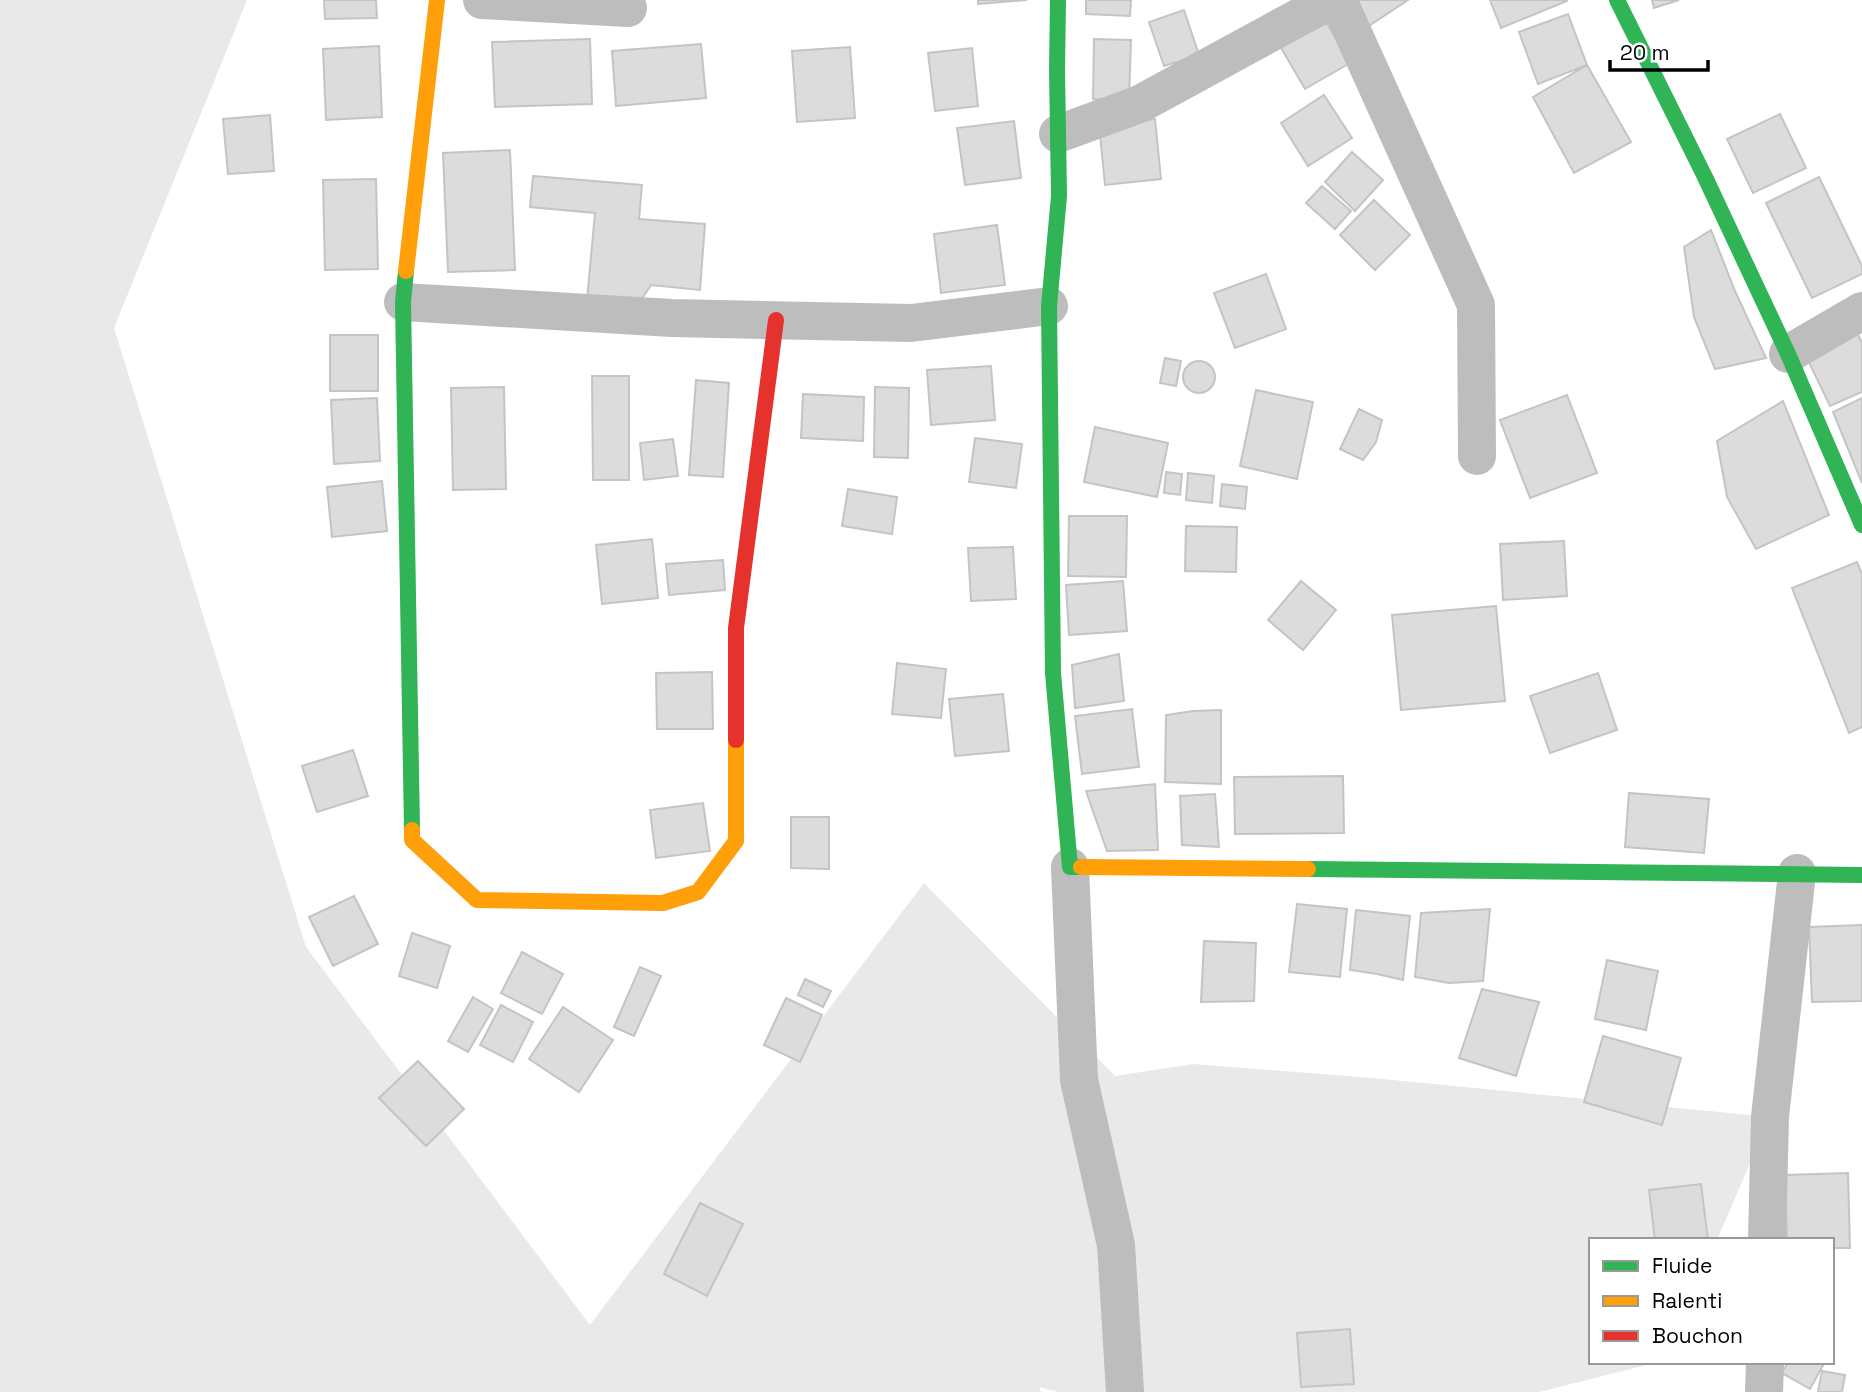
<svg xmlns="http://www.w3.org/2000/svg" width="1862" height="1392" font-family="'Space Grotesk',sans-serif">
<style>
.green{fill:#e9e9e9}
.building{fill:#dcdcdc;stroke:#c4c4c4;stroke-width:2}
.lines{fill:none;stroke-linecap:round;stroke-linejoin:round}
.street{stroke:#bdbdbd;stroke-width:38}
.fast{stroke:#30b455;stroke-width:16}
.slow{stroke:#ff9f0a;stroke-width:16}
.jam{stroke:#e5322d;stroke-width:16}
</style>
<rect width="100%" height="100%" fill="#fff"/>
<path class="green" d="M0,0H247L114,328L306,947L590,1325L924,883L1115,1076L1193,1064L1372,1078L1770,1117L1717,1240H1591V1362H1658L1539,1392H1058L1039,1387L1041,1392H0Z"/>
<path class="building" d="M324,0H376L377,18L325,19Z
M978,0H1027L978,4Z
M1086,0H1131L1130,16L1086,14Z
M1350,0H1408L1367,27Z
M1490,0H1566L1567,1L1501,28Z
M1652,0H1679L1654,8Z
M1184,10L1199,55L1164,66L1149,22Z
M1568,14L1587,65L1538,84L1519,32Z
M1325,20L1350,63L1305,89L1280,46Z
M590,39L592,104L495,107L492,42Z
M1094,39L1131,40L1129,100L1093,99Z
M701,44L706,98L616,106L612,51Z
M379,46L382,117L326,120L323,49Z
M850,47L855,118L797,122L792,51Z
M972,48L978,106L935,111L928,53Z
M1587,65L1631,142L1574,173L1533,97Z
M1324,95L1352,138L1308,166L1281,123Z
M1780,114L1806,168L1753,193L1727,139Z
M270,115L274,171L228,174L223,119Z
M1155,119L1161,179L1105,185L1099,124Z
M1014,121L1021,178L965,185L957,128Z
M510,150L515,270L448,272L443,153Z
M1352,152L1383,180L1355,211L1325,182Z
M533,176L642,185L639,219L705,224L700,290L651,285L638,305L587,300L595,213L530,207Z
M1819,177L1862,266V274L1812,298L1766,203Z
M376,179L378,269L325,270L323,180Z
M1322,186L1351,211L1335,229L1306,203Z
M1374,200L1410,235L1375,270L1340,235Z
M997,225L1005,285L941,293L934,234Z
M1711,230L1735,291L1766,358L1715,369L1694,317L1684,247Z
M1266,274L1286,329L1235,348L1214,293Z
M1856,330L1862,343V392L1830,406L1805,354Z
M330,335H378V391H330Z
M1165,358L1181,361L1176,386L1160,383Z
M1183 377a16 16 0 1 1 32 0a16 16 0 1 1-32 0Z
M991,366L995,420L931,425L927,370Z
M592,376H629V480H593Z
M696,380L729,383L723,477L689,475Z
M504,387L506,489L453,490L451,388Z
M875,387L909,388L908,458L874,457Z
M1256,390L1313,402L1297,479L1240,466Z
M803,394L864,397L863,441L801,438Z
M1567,395L1597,473L1530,498L1500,420Z
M377,398L380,461L334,464L331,400Z
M1862,398V483L1833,412Z
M1783,401L1829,515L1756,549L1727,497L1717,441Z
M1359,409L1382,420L1376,442L1363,460L1340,449Z
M1095,427L1168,443L1157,497L1084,482Z
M975,438L1022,444L1016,488L969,482Z
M673,439L678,476L644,480L640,443Z
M1166,472L1182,474L1180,495L1164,493Z
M1188,473L1214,476L1212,503L1186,500Z
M382,481L387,531L332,537L327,487Z
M1222,484L1247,487L1245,509L1220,506Z
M848,489L897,497L892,534L842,526Z
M1069,516H1127L1126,577L1068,576Z
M1186,526L1237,527L1236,572L1185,571Z
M652,539L658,598L602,604L596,545Z
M1564,541L1567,596L1503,600L1500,544Z
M1013,547L1016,599L971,601L968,548Z
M723,560L725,590L669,595L666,564Z
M1857,562L1862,574V727L1849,733L1792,588Z
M1123,581L1127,631L1069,635L1066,585Z
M1301,581L1336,610L1303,650L1268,620Z
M1496,606L1505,701L1401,710L1392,615Z
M1119,654L1124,701L1075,708L1072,665Z
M897,663L946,669L941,718L892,714Z
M712,672L713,729H657L656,673Z
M1598,673L1617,730L1550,753L1530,696Z
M1003,694L1009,751L955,756L949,699Z
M1132,709L1139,767L1082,774L1075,716Z
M1221,710V784L1165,782L1166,715L1193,711Z
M353,750L368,796L317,812L302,766Z
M1343,776L1344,833L1235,834L1234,777Z
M1155,784L1158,850L1107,851L1086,791Z
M1629,793L1709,799L1704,853L1625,847Z
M1215,794L1219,847L1182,845L1180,796Z
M703,803L710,851L656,858L650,810Z
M791,817H829V869L791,868Z
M354,896L378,944L333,966L309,917Z
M1297,904L1347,909L1340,977L1289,972Z
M1490,909L1483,981L1449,983L1415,977L1421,913Z
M1356,910L1410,916L1403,980L1377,974L1350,970Z
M1862,925V1001L1812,1002L1809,927Z
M412,933L450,946L437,988L399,976Z
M1204,941L1256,943L1254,1001L1201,1002Z
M522,952L563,974L542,1014L501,993Z
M1607,960L1658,971L1646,1030L1595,1019Z
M640,967L661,976L634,1036L614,1027Z
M805,979L831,991L823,1007L798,995Z
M1482,989L1539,1002L1516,1076L1459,1058Z
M473,997L493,1009L468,1052L448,1041Z
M786,998L822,1015L800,1062L764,1045Z
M501,1005L533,1022L513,1062L480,1045Z
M563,1007L613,1040L579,1092L529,1059Z
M1603,1036L1681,1058L1662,1125L1584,1102Z
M418,1061L464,1109L426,1146L379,1098Z
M1848,1173L1850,1248H1832V1240H1787L1785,1175Z
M1701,1184L1708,1240H1655L1649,1190Z
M700,1203L743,1224L707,1296L664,1274Z
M1350,1329L1354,1384L1301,1387L1297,1333Z
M1788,1362H1825L1810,1389L1782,1373Z
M1822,1371L1845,1375L1842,1392H1818Z"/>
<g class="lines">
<path class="street" d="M482,0L628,8
M1338,0L1476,305L1477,456
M1058,134L1140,104L1331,0
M403,302L672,318L911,323L1049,306
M1788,354L1862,311
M1070,867L1079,1080L1116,1245L1125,1392
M1767,1240L1770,1117L1797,873
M1764,1392L1765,1362"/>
<path class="fast" d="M1058,0L1057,70L1059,196L1049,306L1053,673L1070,867H1081
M1617,0L1705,177L1788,354L1862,525
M406,271L403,302L412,830
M1308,869L1862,875"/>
<path class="slow" d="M406,271L437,0
M412,830V840L477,900L663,903L698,892L736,841V740
M1081,867L1308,869"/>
<path class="jam" d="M736,740V628L776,320"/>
</g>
<rect x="1589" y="1238" width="245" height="126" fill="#ffffff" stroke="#999999" stroke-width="2"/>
<rect x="1603" y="1261" width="35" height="10" fill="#30b455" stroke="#999999" stroke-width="2"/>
<text x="1652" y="1273" font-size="21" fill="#000000">Fluide</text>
<rect x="1603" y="1296" width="35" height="10" fill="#ff9f0a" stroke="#999999" stroke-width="2"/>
<text x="1652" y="1308" font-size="21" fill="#000000">Ralenti</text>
<rect x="1603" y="1331" width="35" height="10" fill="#e5322d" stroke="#999999" stroke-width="2"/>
<text x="1652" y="1343" font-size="21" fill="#000000">Bouchon</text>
<path d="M1610 60v10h98v-10" fill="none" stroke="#000000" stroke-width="3.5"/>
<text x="1620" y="60" font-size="21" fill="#000000" stroke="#ffffff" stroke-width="5" paint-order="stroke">20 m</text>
</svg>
